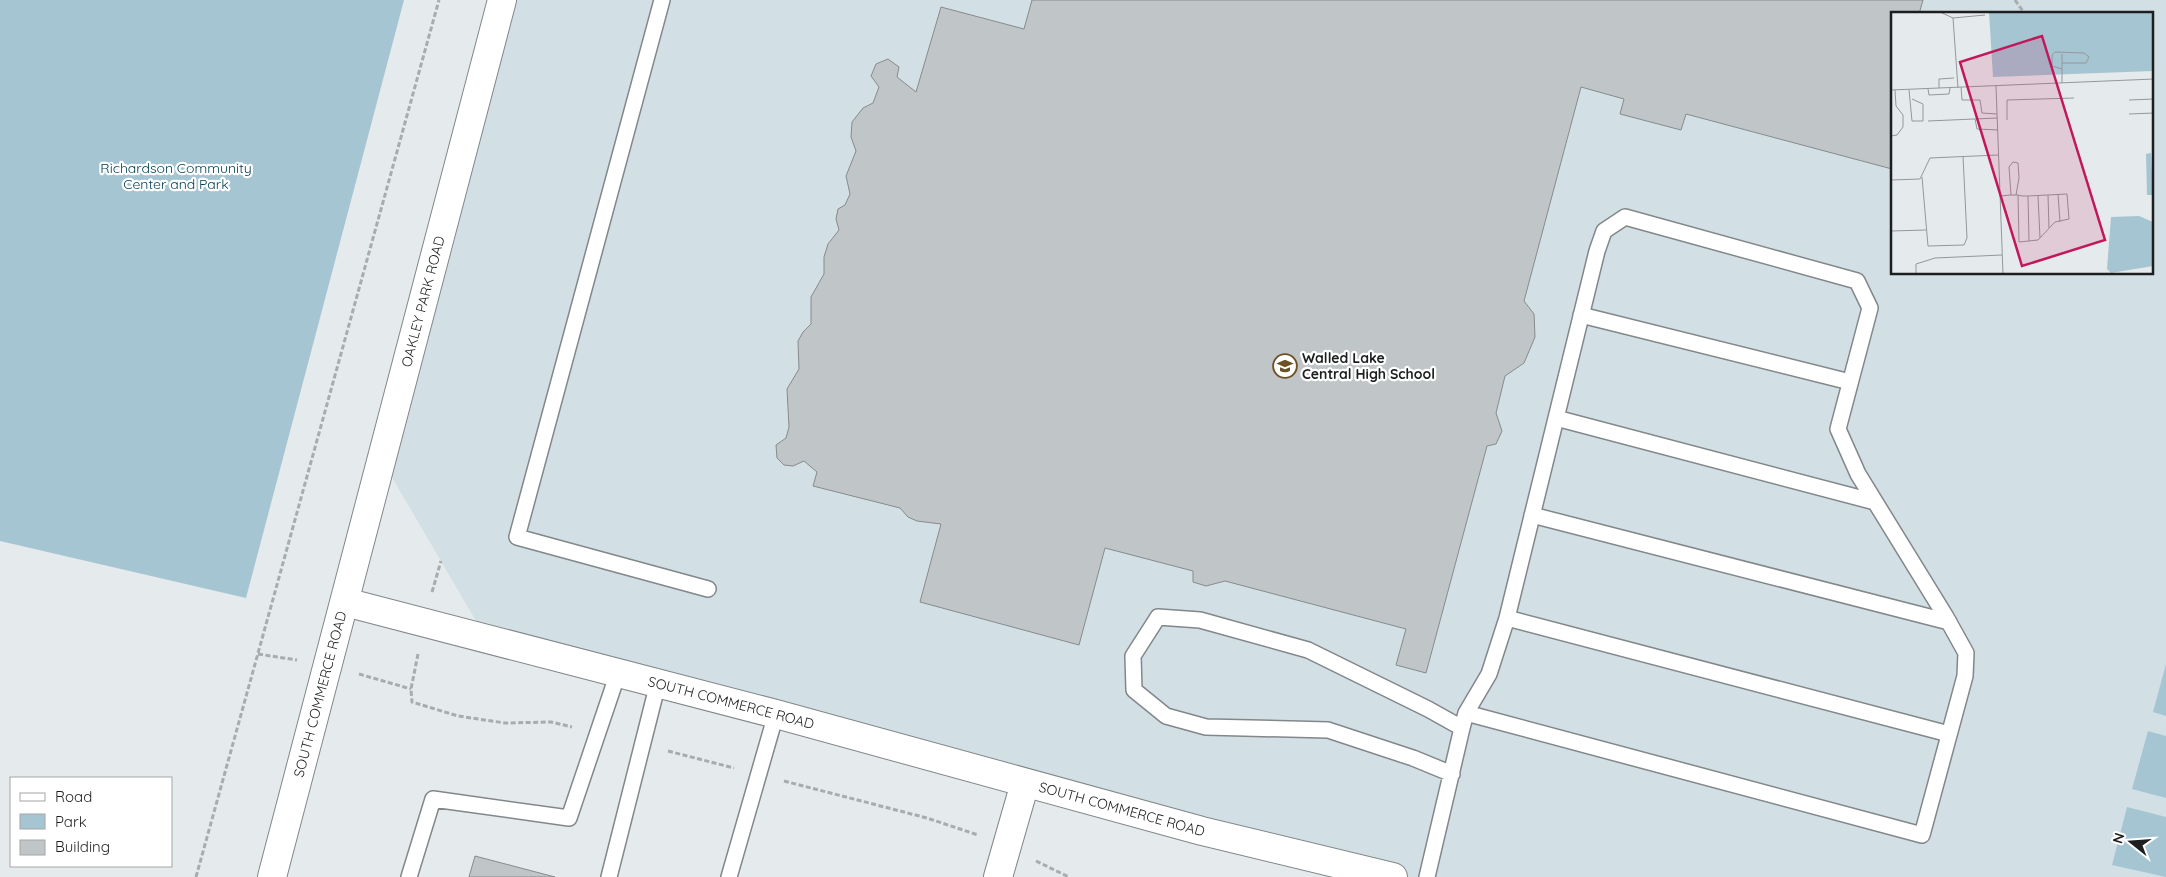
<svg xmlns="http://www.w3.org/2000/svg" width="2166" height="877" font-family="Quicksand,sans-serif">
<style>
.built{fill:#d2e0e6;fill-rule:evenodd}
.green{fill:#a6c5d2}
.building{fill:#c0c5c7;stroke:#868b8d}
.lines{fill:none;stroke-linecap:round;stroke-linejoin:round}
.service-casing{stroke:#828789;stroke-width:18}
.minor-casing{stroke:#828789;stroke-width:30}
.tertiary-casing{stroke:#828789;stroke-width:30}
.path{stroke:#a8acad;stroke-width:3;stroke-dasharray:5 2.5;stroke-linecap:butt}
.service{stroke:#fff;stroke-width:15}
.minor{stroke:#fff;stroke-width:28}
.tertiary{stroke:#fff;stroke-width:28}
.labels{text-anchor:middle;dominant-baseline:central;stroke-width:4.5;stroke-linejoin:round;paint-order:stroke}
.park-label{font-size:14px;fill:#004154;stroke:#fff}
.street-label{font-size:14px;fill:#1c1e1f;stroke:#fff}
.poi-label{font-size:14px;font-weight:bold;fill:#1c1e1f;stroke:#fff;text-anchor:start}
.inset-road{fill:none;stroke:#95989a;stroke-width:1}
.view{fill:#c2185b;fill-opacity:0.15;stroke:#c2185b;stroke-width:2.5}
.inset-edge{fill:none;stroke:#1c1e1f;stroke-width:2.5}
</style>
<rect width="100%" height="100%" fill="#e5eaec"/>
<path class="built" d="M502,0H2166V877H1342L493,650L380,457ZM1892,14H2152V274H1892Z"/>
<path class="green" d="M0,0H404L246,598L0,541Z
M2166,664V716L2153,712Z
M2148,731L2166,736V798L2132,789Z
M2127,807L2166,817V877L2112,865Z"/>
<path class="building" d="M1032,0H1923L1919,14H1892V169L1686,114L1681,130L1620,114L1624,99L1581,87L1524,301L1534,314L1535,337L1524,363L1505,376L1496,413L1502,431L1496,444L1487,446L1426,673L1396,665L1406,629L1225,581L1206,586L1193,582V571L1105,548L1079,645L920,602L941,524L917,521L908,517L900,508L813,486L817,472L804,461L793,466L784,465L777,458L776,445L786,438L789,427L787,389L799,369L798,341L803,332L811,324V297L824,274V257L828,244L839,230L836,219L838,209L845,205L850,194L846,176L856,151L851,137L852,122L863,108L873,103L879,87L871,76L876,64L888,59L899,67L897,77L916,92L941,7L1024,29Z
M475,856L555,877H469Z"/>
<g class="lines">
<g class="service-casing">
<path id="service" d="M662,0L517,537L708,589
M1581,315L1850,382
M1556,418L1875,502
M1532,515L1949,622
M1507,618L1949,734
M1462,728L1466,713L1489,674L1507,618L1597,251L1604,231L1625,217L1857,281L1870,308L1838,429L1858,474L1946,617L1966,653L1965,676L1922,835L1466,713
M409,877L433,799L569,818L618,673
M609,877L658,683
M729,877L776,714
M1427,877L1462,728L1428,709L1308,650L1200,620L1158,617L1133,656L1134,690L1166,716L1206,727L1328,730L1413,758L1452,774"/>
</g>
<g class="minor-casing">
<path id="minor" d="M998,877L1025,783"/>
</g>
<g class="tertiary-casing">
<g id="tertiary">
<path id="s1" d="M345,602L776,714L1202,831L1393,877"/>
<path id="s2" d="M272,877L502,0"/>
</g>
</g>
<path class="path" d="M2015,0L2025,14
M432,592L441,561
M258,654L297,660
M418,654L411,689L412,702L458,716L505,723L551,722L572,727
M359,674L411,689
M668,751L734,768
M784,781L927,818L978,835
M1036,861L1069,877
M196,877L439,0"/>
<use href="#service" class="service"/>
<use href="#minor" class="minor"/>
<use href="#tertiary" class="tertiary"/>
</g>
<defs>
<g id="school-ring" transform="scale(1.25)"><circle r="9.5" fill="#fff" stroke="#6e5025" stroke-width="1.5"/><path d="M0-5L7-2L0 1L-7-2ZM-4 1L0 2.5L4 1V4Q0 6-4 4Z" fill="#6e5025"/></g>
</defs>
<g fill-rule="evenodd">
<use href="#school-ring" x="1285" y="366"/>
</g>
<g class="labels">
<g class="park-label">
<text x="176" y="168">Richardson Community<tspan x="176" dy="16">Center and Park</tspan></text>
</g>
<g class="street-label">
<text stroke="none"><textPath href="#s2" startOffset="595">OAKLEY PARK ROAD</textPath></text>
<text stroke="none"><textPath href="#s2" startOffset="189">SOUTH COMMERCE ROAD</textPath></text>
<text stroke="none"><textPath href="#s1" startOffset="399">SOUTH COMMERCE ROAD</textPath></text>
<text stroke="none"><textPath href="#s1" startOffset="804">SOUTH COMMERCE ROAD</textPath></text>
</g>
<g class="poi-label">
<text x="1302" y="358">Walled Lake<tspan x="1302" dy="16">Central High School</tspan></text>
</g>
</g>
<g transform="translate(1891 12)">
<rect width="262" height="262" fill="#e5eaec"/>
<path d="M98,0H262V59L102,65ZM260,141L262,183H256L255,142ZM248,204L262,210V254L220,261L216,257L220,205Z" fill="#a6c5d2"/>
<path class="inset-road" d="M49,0L62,6L94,3M62,6L67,76M171,42V71M171,51H195L198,45L193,41L164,40L161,43V54L171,57M105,74L112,262M70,75L71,88H89L91,101L106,102M48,76V67L63,66M37,77L38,83L58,82L59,76M0,78L263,67M18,78L21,109H32V92L21,87M238,88L263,87M238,102L263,101M84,107L86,117L107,118M116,108V88L183,86M37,109L106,106M0,124L6,123L12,115V103L5,94L4,78M31,165L37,234L73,233L76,226L72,144M0,168L29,167L39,146L107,143M167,182L169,210M125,183H127L131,184H137L176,182L178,207L164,210L147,228L128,230L127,183M157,183L158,216M109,184L120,183L118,155L122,150L127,151L128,166L125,183H120M137,184L138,229M147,184L149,226M0,219L35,218M25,262V252L44,246L111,243"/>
<path class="view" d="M151,24L214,228L131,254L69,50Z"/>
<rect width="262" height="262" class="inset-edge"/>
</g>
<rect x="10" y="777" width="162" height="90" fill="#ffffff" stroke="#a4a5a5"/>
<rect x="20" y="793" width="25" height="8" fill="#ffffff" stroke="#a4a5a5"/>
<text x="55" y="802" font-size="15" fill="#1c1e1f">Road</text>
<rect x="20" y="814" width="25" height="15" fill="#a6c5d2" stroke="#a4a5a5"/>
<text x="55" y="827" font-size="15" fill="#1c1e1f">Park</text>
<rect x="20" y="840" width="25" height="15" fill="#c0c5c7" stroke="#a4a5a5"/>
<text x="55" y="852" font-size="15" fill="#1c1e1f">Building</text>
<g transform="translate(2131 842) rotate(287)" stroke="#ffffff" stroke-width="4" paint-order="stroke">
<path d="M0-4L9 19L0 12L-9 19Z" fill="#1c1e1f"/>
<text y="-8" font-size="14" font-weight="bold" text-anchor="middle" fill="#1c1e1f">N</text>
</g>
</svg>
